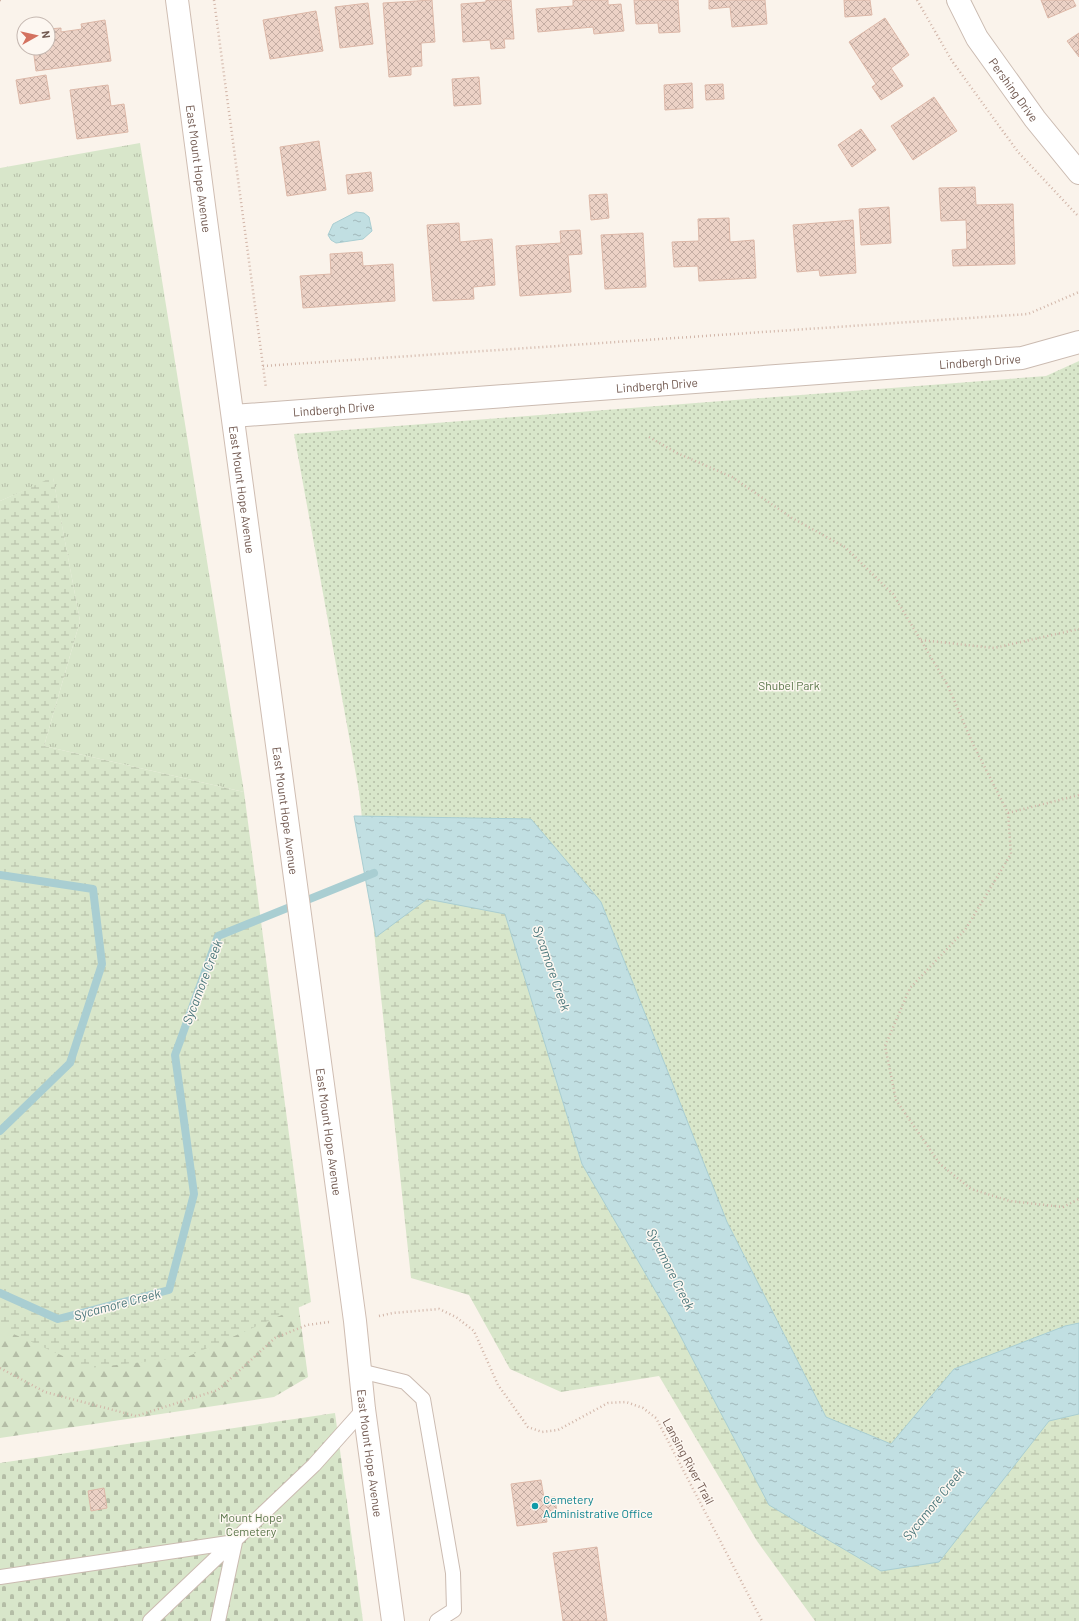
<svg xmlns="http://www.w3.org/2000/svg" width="1079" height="1621" font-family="Barlow,sans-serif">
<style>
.grass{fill:url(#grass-tufts)}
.forest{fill:url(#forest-firs)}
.wetland{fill:url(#wetland-marsh)}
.cemetery{fill:url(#cemetery-stones)}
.park{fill:url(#park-dots)}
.water{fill:url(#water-ripples);stroke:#a9ced2}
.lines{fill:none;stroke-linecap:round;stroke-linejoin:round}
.stream{stroke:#a9ced2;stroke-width:8}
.building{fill:url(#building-cross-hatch);stroke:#ddb8a8}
.lane-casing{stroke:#cbbbb1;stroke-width:16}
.street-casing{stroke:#cbbbb1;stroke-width:24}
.secondary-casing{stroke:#cfbdb2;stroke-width:24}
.path{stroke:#d1b5a8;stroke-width:2.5;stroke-dasharray:1 3;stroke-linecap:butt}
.lane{stroke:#fff;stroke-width:14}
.street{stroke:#fff;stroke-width:22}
.secondary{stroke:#fff;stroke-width:22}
.culture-dot{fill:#0f9aa8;stroke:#fdf7f1;stroke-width:1.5}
.labels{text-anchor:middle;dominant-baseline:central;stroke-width:3;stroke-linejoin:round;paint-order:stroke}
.street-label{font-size:12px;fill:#725a51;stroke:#fdf7f1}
.park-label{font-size:12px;fill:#5a764a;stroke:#fdf7f1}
.culture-label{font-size:12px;fill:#0d838f;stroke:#fdf7f1;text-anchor:start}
.water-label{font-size:13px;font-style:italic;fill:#4a777b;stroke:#fdf7f1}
</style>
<defs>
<pattern id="grass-tufts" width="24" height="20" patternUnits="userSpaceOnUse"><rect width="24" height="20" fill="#d8e6ca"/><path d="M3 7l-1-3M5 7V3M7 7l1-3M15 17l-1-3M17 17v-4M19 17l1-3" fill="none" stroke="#b4bda6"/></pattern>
<pattern id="forest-firs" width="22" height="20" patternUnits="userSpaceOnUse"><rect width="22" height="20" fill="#d8e6ca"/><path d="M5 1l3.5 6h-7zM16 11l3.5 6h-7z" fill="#b4bda6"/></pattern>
<pattern id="wetland-marsh" width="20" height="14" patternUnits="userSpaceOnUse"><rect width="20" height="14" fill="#d8e6ca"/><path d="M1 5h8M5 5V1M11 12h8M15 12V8" fill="none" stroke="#b4bda6"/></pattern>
<pattern id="cemetery-stones" width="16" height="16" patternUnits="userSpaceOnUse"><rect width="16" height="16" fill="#d8e6ca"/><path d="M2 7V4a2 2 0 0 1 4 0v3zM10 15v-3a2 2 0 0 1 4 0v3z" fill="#b4bda6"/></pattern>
<pattern id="park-dots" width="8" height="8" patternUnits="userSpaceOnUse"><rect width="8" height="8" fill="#d8e6ca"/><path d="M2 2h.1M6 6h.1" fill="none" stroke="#b4bda6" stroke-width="1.8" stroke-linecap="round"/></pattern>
<pattern id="water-ripples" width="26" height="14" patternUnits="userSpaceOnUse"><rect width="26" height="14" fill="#c1dfe2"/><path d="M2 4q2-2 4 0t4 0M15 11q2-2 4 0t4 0" fill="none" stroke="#a1b8ba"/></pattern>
<pattern id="building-cross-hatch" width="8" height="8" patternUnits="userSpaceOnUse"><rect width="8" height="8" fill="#ecd2c6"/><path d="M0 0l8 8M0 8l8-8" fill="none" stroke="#c4ada3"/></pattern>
</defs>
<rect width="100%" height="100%" fill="#faf3eb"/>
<path class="grass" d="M140,143L244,792L44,746L80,621L53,478L0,501V168Z"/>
<path class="forest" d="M0,935L253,965L308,1377L274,1397L0,1438Z"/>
<path class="wetland" d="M53,477L80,621L44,746L244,792L311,1302L187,1357L90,1368L0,1328V501Z
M328,500L1079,1220V1621H815L757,1541L659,1376L561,1392L510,1369L469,1295L411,1278Z"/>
<path class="cemetery" d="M335,1413L363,1621H0V1463Z"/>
<path class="park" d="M1079,361V1353L893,1512L803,1464L552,850L367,835L294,434L1046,376Z"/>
<path class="water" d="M356,212L364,213L369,217L372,231L363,239L336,243L331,240L328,235L333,224Z
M354,816L531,819L601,902L727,1222L826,1417L891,1444L954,1369L1065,1326L1079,1323V1414L1049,1421L939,1562L881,1571L769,1505L670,1316L582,1164L505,914L427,899L376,937Z"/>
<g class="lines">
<path class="stream" d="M0,875L93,889L102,964L70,1063L0,1131
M0,1293L58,1319L169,1290L194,1194L175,1055L218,936L374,873"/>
</g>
<path class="building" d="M432,0L435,42L421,43L422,66L411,67V75L389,77L383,3Z
M486,0H511L514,39H504L505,48L491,49L490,40L463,42L461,4L486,2Z
M573,0H608V5L621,4L624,31L594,34L593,27L538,32L536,9L573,6Z
M634,0H678L680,32L659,33L658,23L636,24Z
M709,0H765L767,24L732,27L730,7L709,9Z
M844,0H870L872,15L845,17Z
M1041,0H1073L1076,6L1048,18Z
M368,3L373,44L340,48L335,7Z
M316,11L323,51L270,59L263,20Z
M885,18L909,55L891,68L903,86L881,100L872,87L876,84L849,42Z
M105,20L111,61L36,71L33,48H48V29L61,28V32L82,29L81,24Z
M1079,33V57L1067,41Z
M46,75L50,99L20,104L16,80Z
M479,77L481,104L454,106L452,79Z
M692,83L693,108L665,110L664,85Z
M723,84L724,99L706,100L705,85Z
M108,85L111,106L124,104L128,132L77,139L70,90Z
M934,97L957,131L913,160L891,126Z
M861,129L876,150L852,167L838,145Z
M319,141L326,190L287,196L280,147Z
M371,172L373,191L348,194L346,175Z
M975,187L976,205L1013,204L1015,264L953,266L952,250L967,249L966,220L941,221L939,188Z
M607,194L609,218L591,220L589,195Z
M889,207L891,243L861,245L859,209Z
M729,218L730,242L754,240L756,278L699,281L698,266L674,267L672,242L699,241L698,219Z
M853,220L856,273L820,276L819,270L797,272L793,225Z
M459,223L460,242L492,239L495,285L473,287L474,299L433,301L427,225Z
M580,230L582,254L568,255L571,292L520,296L516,246L561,243L560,231Z
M643,233L646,287L605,289L601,235Z
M362,252L363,266L393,264L395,301L303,308L300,276L331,274L330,254Z
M541,1480L544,1498L555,1497L557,1514L546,1516L547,1522L517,1526L511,1484Z
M104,1488L107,1508L91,1511L88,1491Z
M597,1547L607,1621H563L553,1553Z"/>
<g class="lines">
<g class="lane-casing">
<path id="lane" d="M360,1371L405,1382L423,1399L453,1573L454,1610L437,1621
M0,1577L235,1542
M150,1621L314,1465L364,1409
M218,1621L235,1542"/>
</g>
<g class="street-casing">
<g id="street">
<path id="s1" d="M958,0L977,38L1035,119L1079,173"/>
<path id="s2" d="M233,416L1022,358L1079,342"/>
</g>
</g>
<g class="secondary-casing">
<g id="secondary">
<path id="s3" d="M177,0L205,213L355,1321L364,1409L393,1621"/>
</g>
</g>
<path class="path" d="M0,0H3
M214,0L266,388
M917,0L952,61L1018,152L1079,217
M263,366L1028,314L1079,292
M649,437L677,453L732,477L792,518L845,547L893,594L947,684L973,744L1008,813L1011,854L965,930L910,988L885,1046L896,1100L940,1164L971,1189L1010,1201L1063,1207L1079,1199
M921,640L994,648L1079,629
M1008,813L1079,795
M379,1316L393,1313L439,1309L456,1317L474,1331L498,1385L528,1427L542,1432L558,1430L608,1403L626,1402L643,1408L656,1418L762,1621
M0,1368L45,1392L136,1416L218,1390L275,1338L307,1325L329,1322"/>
<use href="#lane" class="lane"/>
<use href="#street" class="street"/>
<use href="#secondary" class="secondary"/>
</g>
<circle class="culture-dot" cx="535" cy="1506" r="4"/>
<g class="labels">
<g class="street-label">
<text stroke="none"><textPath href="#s1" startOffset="106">Pershing Drive</textPath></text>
<text stroke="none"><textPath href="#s3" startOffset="170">East Mount Hope Avenue</textPath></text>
<text stroke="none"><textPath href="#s2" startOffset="749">Lindbergh Drive</textPath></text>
<text stroke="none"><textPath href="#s2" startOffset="425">Lindbergh Drive</textPath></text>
<text stroke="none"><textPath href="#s2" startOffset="101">Lindbergh Drive</textPath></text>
<text stroke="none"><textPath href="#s3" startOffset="494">East Mount Hope Avenue</textPath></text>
<text stroke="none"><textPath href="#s3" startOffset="818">East Mount Hope Avenue</textPath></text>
<text stroke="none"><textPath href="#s3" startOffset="1142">East Mount Hope Avenue</textPath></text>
<text stroke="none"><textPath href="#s3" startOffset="1466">East Mount Hope Avenue</textPath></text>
<text transform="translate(689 1461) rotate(62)">Lansing River Trail</text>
</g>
<g class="park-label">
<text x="789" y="685">Shubel Park</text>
<text x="251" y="1517">Mount Hope<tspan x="251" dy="14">Cemetery</tspan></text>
</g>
<g class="culture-label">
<text x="543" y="1499">Cemetery<tspan x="543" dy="14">Administrative Office</tspan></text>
</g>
<g class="water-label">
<text transform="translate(552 968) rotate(71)">Sycamore Creek</text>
<text transform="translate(202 982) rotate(-69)">Sycamore Creek</text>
<text transform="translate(671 1269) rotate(63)">Sycamore Creek</text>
<text transform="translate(117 1304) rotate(-15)">Sycamore Creek</text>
<text transform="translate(933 1504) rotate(-51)">Sycamore Creek</text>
</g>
</g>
<g transform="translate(36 36) rotate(82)"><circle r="19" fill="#fdf7f1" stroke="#c5b8b1"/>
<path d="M0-3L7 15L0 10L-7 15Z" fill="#d47260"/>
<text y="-6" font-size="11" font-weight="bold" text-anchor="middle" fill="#725a51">N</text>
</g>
</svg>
